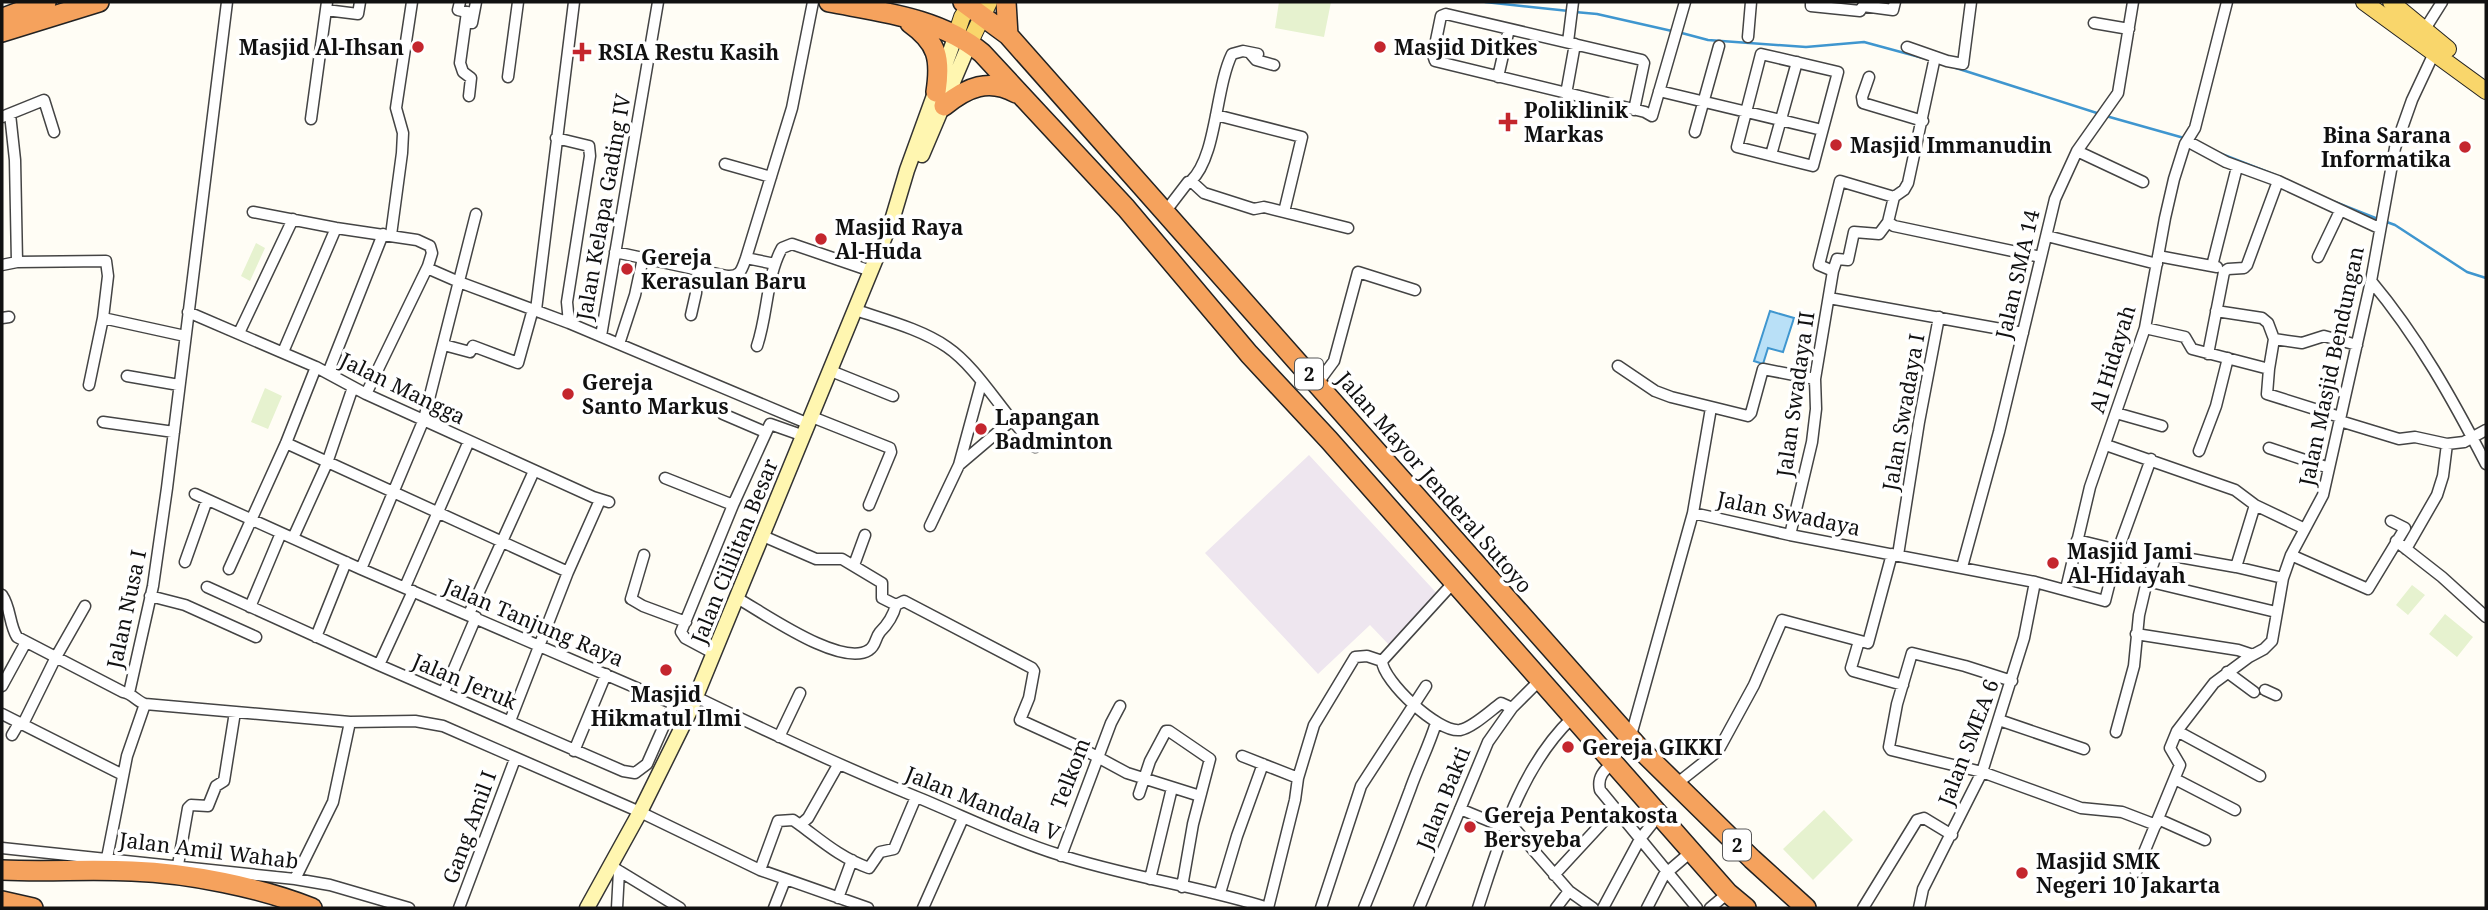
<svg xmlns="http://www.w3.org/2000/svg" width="2488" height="910" font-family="'Noto Serif',serif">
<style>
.industrial{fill:#eee6ef}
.pitch{fill:#e6f2cf}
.water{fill:#b9e0f7;stroke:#3f96cf;stroke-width:2}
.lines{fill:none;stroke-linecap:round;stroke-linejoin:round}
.stream{stroke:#3f96cf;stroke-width:2.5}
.street-casing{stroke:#444;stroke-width:13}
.secondary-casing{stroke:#333;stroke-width:17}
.primary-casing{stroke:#222;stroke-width:18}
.highway-casing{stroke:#222;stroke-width:22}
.street{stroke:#fff;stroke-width:10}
.secondary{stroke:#fff6b0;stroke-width:14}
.primary{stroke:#f9d66b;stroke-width:16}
.highway{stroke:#f5a25d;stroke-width:19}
.poi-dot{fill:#c4262e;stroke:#fff;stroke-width:2.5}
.labels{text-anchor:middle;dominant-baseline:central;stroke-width:7;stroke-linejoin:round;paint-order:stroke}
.shield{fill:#fff;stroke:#585858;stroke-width:2}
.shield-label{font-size:19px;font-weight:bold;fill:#111}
.poi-label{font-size:21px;font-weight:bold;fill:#111;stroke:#fff;text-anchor:start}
.street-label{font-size:21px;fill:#111;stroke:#fff}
</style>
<rect width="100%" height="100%" fill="#fffdf5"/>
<path class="industrial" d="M1309,455L1443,600L1392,648L1370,625L1318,674L1205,553Z"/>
<path class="pitch" d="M1279,2H1331L1324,37L1275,28Z
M256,243L265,248L250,281L241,276Z
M265,388L282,396L268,429L251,422Z
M2412,585L2425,595L2408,615L2396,605Z
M2445,614L2473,637L2457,657L2429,634Z
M1824,810L1853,840L1813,880L1783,849Z"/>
<path class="water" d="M1770,311L1794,318L1783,352L1768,348L1763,364L1754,361Z"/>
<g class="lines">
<path class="stream" d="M1485,2L1569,11
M1575,12L1597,14L1672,31
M1678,32L1708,40L1806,47L1864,42L1923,58
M1956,68L2100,114
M2106,116L2184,138
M2219,153L2278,176
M2335,202L2378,219
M2384,221L2395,225L2467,272L2486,278"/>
<g class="street-casing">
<path id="street" d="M460,2L458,10L467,12L460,63L463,72L471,78L469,96
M1811,2V6L1860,11L1863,6L1893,10L1895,2
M326,10L358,14L360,2
M472,23L476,2
M2094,23L2129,29
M2425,29L2442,2
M1748,37L1751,2
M1568,42L1573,2
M1907,47L1947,61L1963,64L1971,2
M1250,53L1256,60L1274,65
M1761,54L1838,72L1813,166L1737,147Z
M508,77L518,2
M1498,77L1509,29
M1869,77L1862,97L1863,103L1923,121
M1659,91L1822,130
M1566,94L1575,44
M1634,110L1644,63L1642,60L1446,14L1441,16L1433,55L1435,61L1645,112L1652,116L1685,2
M10,114L15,160L17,262
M1216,115L1302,137L1284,212
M2,117L44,100L54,132
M311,119L327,2
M1695,132L1719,46
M556,138L589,146L590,156L567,302L569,323
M2187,141L2226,162L2278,181L2379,228
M2077,151L2143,182
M1771,155L1797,62
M725,164L771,177
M1191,181L1204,193L1254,209L1264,207L1348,228
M1894,197L1888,222L1894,226L2041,257
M253,212L336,228L417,240L430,246L432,253L428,266L366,394
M1165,212L1188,182L1191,181C1217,156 1215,89 1232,54L1243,51L1258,54
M391,235L402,153L403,133L396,108L412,2
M2047,236L2157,264
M615,252L727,276C741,277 742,269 746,258L792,108L813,2
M2158,256L2217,267
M2318,257L2340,211
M746,258L775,264
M2,265L17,262L106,261L108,276L103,318
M2212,266L2237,167
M427,268L459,282L569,323L809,424
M1833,271L1837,259L1848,260L1854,232L1879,234L1888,222
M2371,281C2418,337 2453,400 2486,464
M1829,298L2023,333
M536,310L574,2
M856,310C885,320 921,329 947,347C972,364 993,397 1012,420L959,465L930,526
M2216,311L2262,318L2268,323L2274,339
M188,312L316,367L366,394L593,497L609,502
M691,315L696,293L698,269
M2,318L9,317
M2145,328L2185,337L2192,349L2269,369L2267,394L2340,417
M239,333L293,219
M601,336L658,2
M2274,339L2302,343L2324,336L2357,345
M619,344L635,295L643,258
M444,345L470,352L473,346L518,363L533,309
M757,346C768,314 766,277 782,248L792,244L871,271
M283,352L336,228
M2208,354L2224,272L2228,269L2244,268L2247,265L2278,181
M1618,366L1655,391L1671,397L1748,416L1751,413L1763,369L1815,379
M2269,369L2274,339
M831,371L893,396
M328,373L383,234
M127,376L179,385
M1317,384L1334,361L1358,272L1415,290
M89,385L103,318L185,336
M2116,413L2162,426
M723,414L765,432
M812,417L890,448L891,452L869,505
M1012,420L1035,447
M2340,421L2399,439L2415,437L2447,444L2464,442L2486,430
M103,422L174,432
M286,443L568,572
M2106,445L2235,490L2255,505L2303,528
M2269,448L2329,468
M2199,451L2216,406L2228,358
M959,465L981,384
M665,478L733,505
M195,494L361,569L690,711
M1693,513L1711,408
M1790,535L1812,442L1816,409L1815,379L1833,271L1819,265L1840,181L1894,197L1904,190L1908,183L1935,57
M763,536L816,559H842L882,583V598L896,605
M293,538L327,463L353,387
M2077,540L2118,550
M2396,541L2442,577L2486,617
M2406,549L2437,495L2443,476L2447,444
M644,555L631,599L643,606L686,622
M1898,555L1919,422L1939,317
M2291,555L2368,589L2405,528L2391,521
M185,562L207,500
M854,565L865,535
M1962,567L1999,432L2055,199L2077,151L2118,93L2133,2
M2236,567L2255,505
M229,569L286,443L316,367
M361,569L424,419L476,214
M2147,581L2276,612
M207,587L379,665L623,771L635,773L647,764L674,703
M405,587L469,441
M2066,589L2090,487L2145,328L2165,218L2174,179L2185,144L2195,128L2227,2
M2,595C11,608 9,624 17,637L123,692C132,693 136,701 145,704L350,722L415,721L443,726L640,812L760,870L868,908
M150,596L185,605L256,637
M737,598C764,613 841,668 869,650C876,646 875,638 880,632C888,624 893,617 896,605
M896,605L904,601L1032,668L1034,671L1029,698L1020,720L1077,746L1127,773L1200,796
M250,607L281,533
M469,614L534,471
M2136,634L2238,650L2253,655
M316,637L346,562
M1859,641L1851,668L1853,671L1903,685
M715,654L685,638L681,632L733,505L770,424L804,436
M1382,661C1383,681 1438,733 1460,730C1472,728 1490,711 1501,703L1512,708
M1382,661L1454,582
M379,665L413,591
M2227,672L2254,692
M2012,681L1965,666L1912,653L1897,704L1889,747L1891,750L1982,772L2081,808L2122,812L2156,825
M2,686L26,642
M2265,690L2276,695
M444,692L476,617
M129,693L153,586L167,488L227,2
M696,697C770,733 843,767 919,798C965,817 1009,839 1057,854C1126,877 1199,886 1268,908
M2,714L123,775
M1999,720L2084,749
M510,721L568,572L600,500
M23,724L56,657L85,606
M2177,731L2260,776
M2116,732L2134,666L2139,615L2147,581L2157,553L2236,567L2283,578
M12,735L19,723
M779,737L800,693
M1630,739L1693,513L1790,535L2035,582L2105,601L2118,550L2151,459
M574,751L606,674
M1242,756L1298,778
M1613,763C1604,770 1597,777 1600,790L1697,908
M2175,779L2235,810
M1675,785L1718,751L1754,685L1782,620L1868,643L1892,554
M1139,794L1150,761L1166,731H1169L1210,759L1193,824L1182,887
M1460,809L1506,828
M2158,819L2205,840
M1508,821L1569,891L1593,908
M800,825C823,842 841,858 869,868L880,852L894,849L916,797
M2,848L295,879L330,885L409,908
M1061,856L1111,723L1120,706
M107,858L127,756L145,704
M178,865L188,808L191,805L208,806L216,786L224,781L235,712
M611,866L680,908
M760,870L778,821L793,820L800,825L808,818L838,765
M2136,872L2180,765L2170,748L2177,731L2214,683L2249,657L2264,649L2272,641L2283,578L2291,555L2323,495L2371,281L2395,148L2412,100L2435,51
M1554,875L1615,809
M295,879L333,802L350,722
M1150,879L1172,788
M1220,893L1237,836L1263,764
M838,898L852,860
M459,908L515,759
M617,908L619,871
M774,908L785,880
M923,908L963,818
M1268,908L1295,800L1298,778L1314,725L1355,657L1367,656L1382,661
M1321,908L1361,786L1426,686
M1364,908C1380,869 1395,830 1410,790C1418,767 1429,746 1436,723
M1419,908L1488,742L1512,708L1540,680
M1478,908C1500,841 1520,768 1572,718
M1556,908L1569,891
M1603,908L1640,839L1659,815
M1647,908L1664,875L1692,851
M1710,908L1728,893
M1863,908L1917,820L1924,818L1952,835
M1919,908L1923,889L1982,772L2024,638L2035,582"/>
</g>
<g class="secondary-casing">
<path id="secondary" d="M922,155L970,42
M587,908L640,812L690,711L893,217L907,170L956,35"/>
</g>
<g class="primary-casing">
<path id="primary" d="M2364,2L2486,91
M2391,2L2448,49
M956,35L962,17L972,2
M970,42L989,2"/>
</g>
<g class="highway-casing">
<path id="highway" d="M829,2C881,12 940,18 982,53L1126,208L1249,354L1329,440L1728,893L1746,908
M963,2L1008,35L1640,749L1752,859L1806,908
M1006,2L1008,35
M3,18L46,2
M910,23C938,43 941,59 936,92
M2,32L99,2
M944,106C967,87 989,78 1016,93
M2,870C45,872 89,869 132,871C188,873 259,887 312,908
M2,901L33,908"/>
</g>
<use href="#street" class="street"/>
<use href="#secondary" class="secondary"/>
<use href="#primary" class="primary"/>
<use href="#highway" class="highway"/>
</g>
<g class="poi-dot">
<circle cx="418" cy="47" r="7"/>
<circle cx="1380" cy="47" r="7"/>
<path d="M578.5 41.5h7v7h7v7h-7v7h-7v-7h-7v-7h7z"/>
<path d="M1504.5 111.5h7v7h7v7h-7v7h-7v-7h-7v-7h7z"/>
<circle cx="1836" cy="145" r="7"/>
<circle cx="2465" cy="147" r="7"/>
<circle cx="821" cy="239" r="7"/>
<circle cx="627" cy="269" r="7"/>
<circle cx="568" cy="394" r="7"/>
<circle cx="981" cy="429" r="7"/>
<circle cx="2053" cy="563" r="7"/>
<circle cx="666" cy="670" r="7"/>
<circle cx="1568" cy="747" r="7"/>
<circle cx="1470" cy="827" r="7"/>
<circle cx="2022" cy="873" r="7"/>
</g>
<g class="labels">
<g class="shield">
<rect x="1295" y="358.5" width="28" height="31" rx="5"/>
<rect x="1723" y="829.5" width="28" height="31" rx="5"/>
</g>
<g class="shield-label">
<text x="1309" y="374">2</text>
<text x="1737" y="845">2</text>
</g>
<g class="poi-label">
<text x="404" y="47" text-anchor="end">Masjid Al-Ihsan</text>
<text x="1394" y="47">Masjid Ditkes</text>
<text x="598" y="52">RSIA Restu Kasih</text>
<text x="1524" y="110">Poliklinik<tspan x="1524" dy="24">Markas</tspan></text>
<text x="2451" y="135" text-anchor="end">Bina Sarana<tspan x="2451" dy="24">Informatika</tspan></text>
<text x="1850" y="145">Masjid Immanudin</text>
<text x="835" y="227">Masjid Raya<tspan x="835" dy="24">Al-Huda</tspan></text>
<text x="641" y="257">Gereja<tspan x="641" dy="24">Kerasulan Baru</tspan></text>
<text x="582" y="382">Gereja<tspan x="582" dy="24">Santo Markus</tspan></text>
<text x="995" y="417">Lapangan<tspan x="995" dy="24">Badminton</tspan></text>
<text x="2067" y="551">Masjid Jami<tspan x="2067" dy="24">Al-Hidayah</tspan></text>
<text x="666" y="694" text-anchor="middle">Masjid<tspan x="666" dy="24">Hikmatul Ilmi</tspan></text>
<text x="1582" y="747">Gereja GIKKI</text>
<text x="1484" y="815">Gereja Pentakosta<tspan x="1484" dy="24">Bersyeba</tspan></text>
<text x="2036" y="861">Masjid SMK<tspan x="2036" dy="24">Negeri 10 Jakarta</tspan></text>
</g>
<g class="street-label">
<text transform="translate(603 207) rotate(-80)">Jalan Kelapa Gading IV</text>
<text transform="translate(2017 274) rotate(-77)">Jalan SMA 14</text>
<text transform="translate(2112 359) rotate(-73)">Al Hidayah</text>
<text transform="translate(2331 366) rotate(-78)">Jalan Masjid Bendungan</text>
<text transform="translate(403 388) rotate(26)">Jalan Mangga</text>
<text transform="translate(1795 394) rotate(-82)">Jalan Swadaya II</text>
<text transform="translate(1903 412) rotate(-80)">Jalan Swadaya I</text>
<text transform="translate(1435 482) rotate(49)">Jalan Mayor Jenderal Sutoyo</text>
<text transform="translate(1789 513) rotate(12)">Jalan Swadaya</text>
<text transform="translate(734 551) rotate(-68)">Jalan Cililitan Besar</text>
<text transform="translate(126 609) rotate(-78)">Jalan Nusa I</text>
<text transform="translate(534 622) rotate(23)">Jalan Tanjung Raya</text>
<text transform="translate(465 681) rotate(23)">Jalan Jeruk</text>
<text transform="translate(1968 742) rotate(-69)">Jalan SMEA 6</text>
<text transform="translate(1070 773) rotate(-69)">Telkom</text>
<text transform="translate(1443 798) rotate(-68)">Jalan Bakti</text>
<text transform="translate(983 803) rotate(22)">Jalan Mandala V</text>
<text transform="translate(469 827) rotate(-70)">Gang Amil I</text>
<text transform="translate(209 850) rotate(7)">Jalan Amil Wahab</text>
</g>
</g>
<rect width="2488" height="910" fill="none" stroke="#111111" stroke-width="7"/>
</svg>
